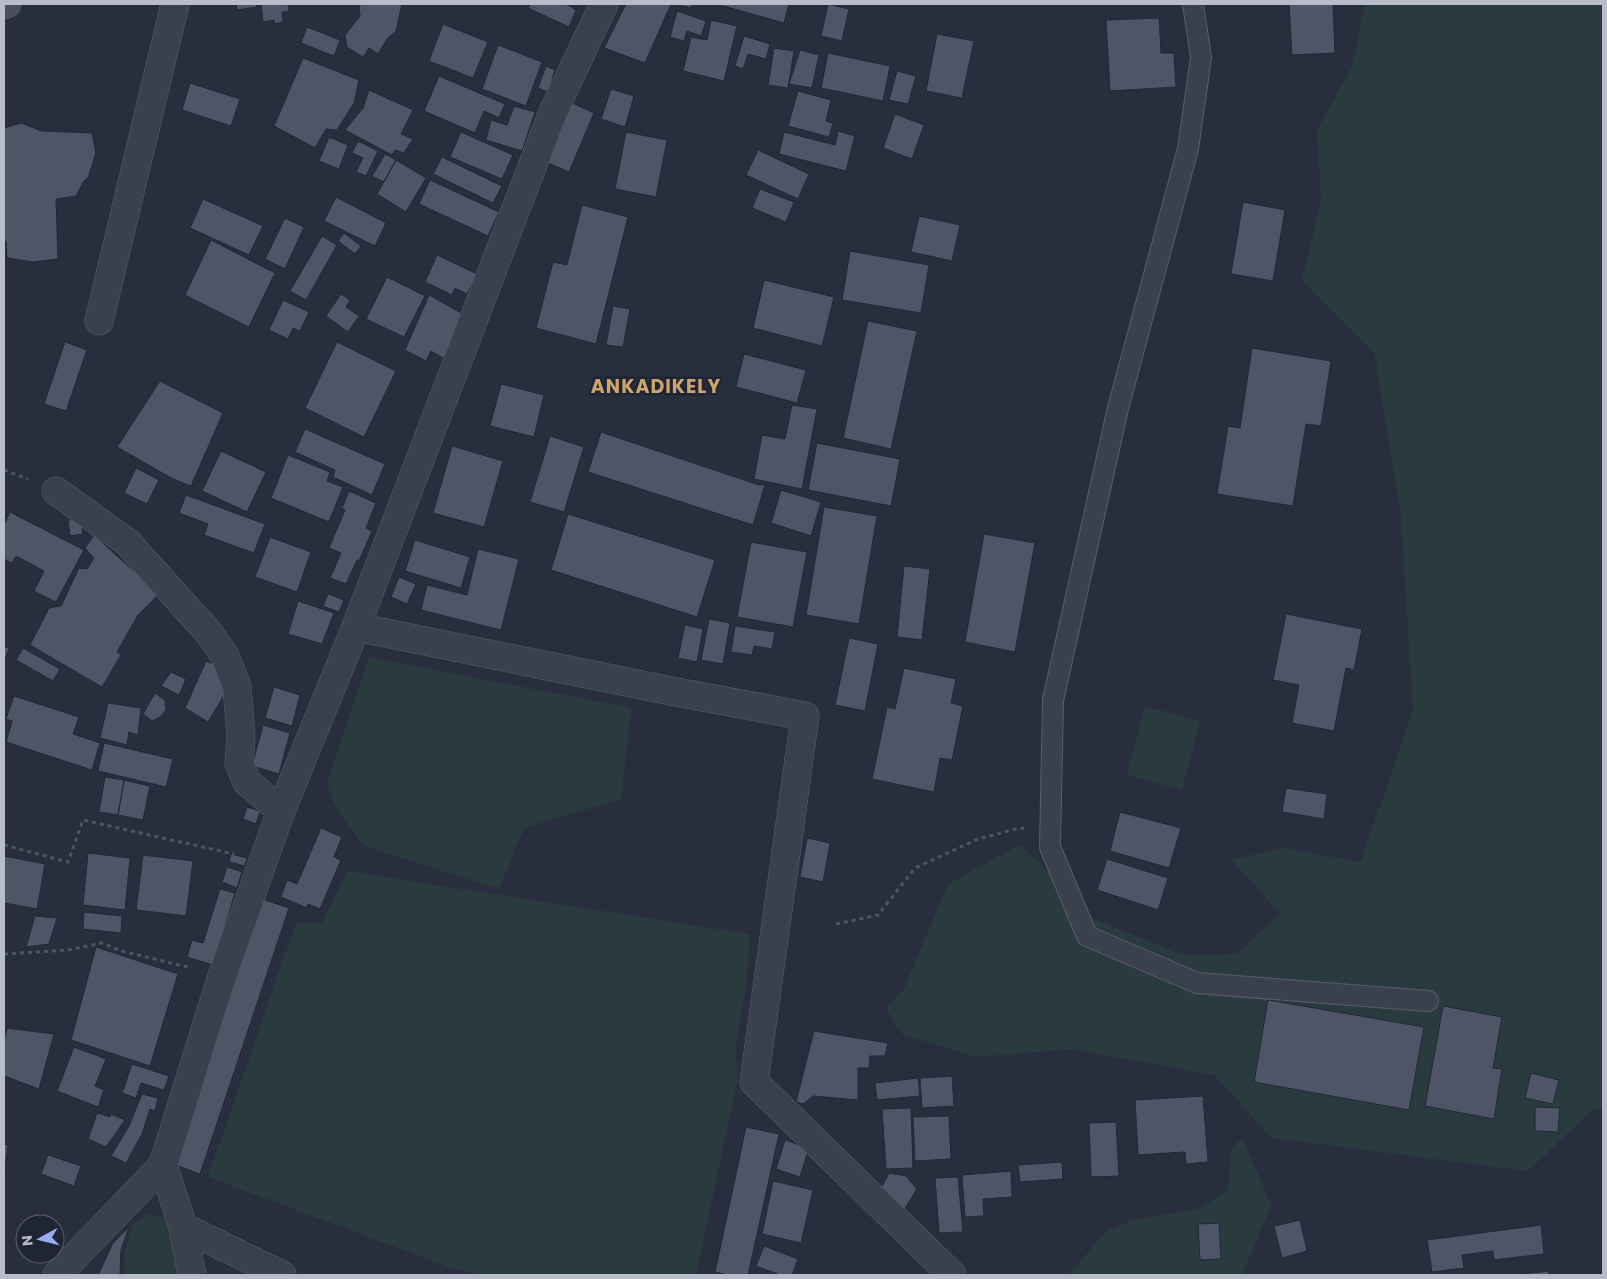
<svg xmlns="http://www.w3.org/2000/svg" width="1607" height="1279" font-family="Poppins,sans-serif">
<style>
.green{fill:#2a3b40}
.building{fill:#4e5566;stroke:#222735}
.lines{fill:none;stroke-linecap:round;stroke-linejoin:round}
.service-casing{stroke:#595e6c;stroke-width:22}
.minor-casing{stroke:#595e6c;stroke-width:29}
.tertiary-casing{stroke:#595e6c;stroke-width:29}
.secondary-casing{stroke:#595e6c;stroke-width:29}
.path{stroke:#49585e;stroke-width:3;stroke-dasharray:4 4;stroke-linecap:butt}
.service{stroke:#3b404e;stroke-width:20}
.minor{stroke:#3b404e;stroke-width:28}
.tertiary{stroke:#3b404e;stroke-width:28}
.secondary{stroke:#4a4f60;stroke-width:28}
.labels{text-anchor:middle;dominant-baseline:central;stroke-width:5;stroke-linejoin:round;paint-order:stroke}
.district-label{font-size:19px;font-weight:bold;letter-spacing:1px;fill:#cca46f;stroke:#202533}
</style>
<rect width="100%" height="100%" fill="#282e3e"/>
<path class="green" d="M1365,4H1603V1107L1591,1111L1528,1171L1272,1138L1214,1075L1071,1049L976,1057L902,1034L886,1009L904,989L948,884L1020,845L1059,882L1092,918L1182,955L1238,954L1280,913L1232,860L1283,848L1361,862L1413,709L1401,516L1375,354L1302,280L1321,202L1317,130L1353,65Z
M369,657L631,708L621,799L524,828L499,889L364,846L336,808L327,784Z
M1145,706L1200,721L1182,790L1127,775Z
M347,871L750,934L746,985L735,1047L738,1077L696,1275H481L449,1267L208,1177L296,923H322Z
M1243,1138L1271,1206L1242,1275H1069L1105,1232L1132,1220L1197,1209L1228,1192L1231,1148Z
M148,1214L166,1218L179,1275H124L125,1249L133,1224Z"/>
<path class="building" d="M236,4H256L257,7L237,10Z
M261,4H288L289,11L282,12L283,22L275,24L274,20L263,22Z
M361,4H402L396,31L387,39L378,54L369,48L363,57L347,47L345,35L360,16L359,7Z
M530,4H566L576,10L569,27L528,8Z
M626,4H671L645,63L604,48Z
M676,4H692L691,8Z
M721,4H789L784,23L720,5Z
M828,4L849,9L842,41L821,36Z
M1289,4H1333L1335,53L1292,55Z
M677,11L706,21L701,36L687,31L684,41L670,37Z
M1159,18L1161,53H1174L1176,87L1110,91L1106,20Z
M711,20L737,26L724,81L683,71L691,37L707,40Z
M443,24L488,42L473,78L429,61Z
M307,27L340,40L334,56L301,43Z
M937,34L974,41L962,98L926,91Z
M744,36L770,44L766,59L748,54L743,69L735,66Z
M498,45L542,62L526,106L482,89Z
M774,48L794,51L788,88L768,85Z
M800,50L819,55L812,88L789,84Z
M828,53L890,66L883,101L821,88Z
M303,58L359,80L354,103L337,130L326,129L315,148L274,126Z
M546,66L555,70L548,92L538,88Z
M897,71L916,76L908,104L889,100Z
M439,76L505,104L499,118L484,111L475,133L424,111Z
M190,83L240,99L231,126L182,110Z
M611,89L634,96L625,127L601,119Z
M369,90L413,110L401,134L413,139L404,153L395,150L392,155L345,130L363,108Z
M798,91L831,100L826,121L833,123L829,137L788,126Z
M570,102L594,113L569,172L546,162Z
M514,106L535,112L522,151L486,140L491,120L507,125Z
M895,114L924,125L912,159L883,148Z
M21,123L42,131L92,133L96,153L88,178L84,181L76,196L56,199L58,259L33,262L7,258L6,241L4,242V128Z
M838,131L855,136L846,171L779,154L784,132L835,145Z
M461,132L513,155L502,179L450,157Z
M626,132L667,140L656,197L615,189Z
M329,137L348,145L339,169L319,161Z
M358,141L378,151L366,176L356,172L363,158L352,153Z
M758,150L809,174L798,199L746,175Z
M385,154L396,160L384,182L372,176Z
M442,157L502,186L493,203L433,174Z
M396,160L426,178L406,212L377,194Z
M430,180L499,212L488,236L419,204Z
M760,189L794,202L786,222L752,208Z
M336,197L386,223L375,246L324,221Z
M203,199L263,226L249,255L190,228Z
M1243,202L1285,210L1273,281L1231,274Z
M582,205L628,217L596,344L536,328L553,262L567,265Z
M919,216L960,225L952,261L911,252Z
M285,218L304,227L285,269L265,259Z
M344,233L361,246L355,254L338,241Z
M322,236L337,245L306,300L290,291Z
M211,240L275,273L249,327L185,295Z
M850,251L929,265L921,313L842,300Z
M437,255L477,274L467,294L455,288L452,295L425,282Z
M387,277L425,296L404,337L366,319Z
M764,280L834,297L822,346L753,328Z
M341,294L350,300L346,307L359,316L348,332L326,316Z
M429,295L463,314L448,361L431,351L426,361L405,350Z
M283,300L309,312L300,331L293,328L288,339L269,330Z
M613,306L630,309L623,347L606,345Z
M868,321L917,331L891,449L843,438Z
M65,342L87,350L66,411L44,404Z
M337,342L396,371L364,437L305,408Z
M1252,348L1331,361L1321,426L1306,424L1293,506L1217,494L1228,426L1240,428Z
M744,354L806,370L797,403L736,387Z
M160,381L223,413L191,486L173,479L117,447Z
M501,384L544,395L534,437L490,426Z
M792,405L817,409L802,489L754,479L762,435L785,439Z
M305,429L385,464L372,495L333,477L335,470L295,452Z
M601,432L759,485H765L753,525L588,472Z
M550,436L584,447L564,512L530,502Z
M817,443L900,459L891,506L808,490Z
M452,446L503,461L484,527L433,513Z
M221,451L266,472L247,512L202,491Z
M288,455L330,472L327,481L343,487L329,522L271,498Z
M136,468L159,480L147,504L124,493Z
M781,490L821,502L811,536L771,523Z
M349,491L376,503L366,528L372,531L359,561L357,560L346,584L330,578L341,553L329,548L345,510L342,508Z
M186,495L265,524L254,553L204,535L208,524L179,513Z
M824,507L877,516L859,624L806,615Z
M10,512L84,550L56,602L34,591L44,571L16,556L12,563L4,559V525Z
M568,514L715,560L697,617L551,570Z
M81,519L83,534L70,536L68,520Z
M984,534L1035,543L1015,652L965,642Z
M94,535L159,594L138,615L117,652L121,655L102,687L30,645L49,608L61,606L79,568L87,569L94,558L85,548Z
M270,537L311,552L297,592L255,577Z
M415,540L470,557L461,588L405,571Z
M751,542L807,552L793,627L737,617Z
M478,549L519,559L501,630L421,610L427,585L467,595Z
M904,566L930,569L922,640L897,637Z
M399,577L416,584L407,604L391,597Z
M328,594L344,600L339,612L323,606Z
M298,601L334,613L322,644L288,634Z
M1286,614L1362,629L1354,670L1346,668L1334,731L1292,723L1299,685L1273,680Z
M709,619L730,623L723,664L701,660Z
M685,625L703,629L697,662L678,658Z
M735,626L775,632L772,649L754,646L752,655L731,652Z
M849,638L878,644L865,711L835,705Z
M4,646L9,648L4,663Z
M23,648L60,669L53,681L16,660Z
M206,661L216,665L229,687L208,722L185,708Z
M904,668L956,679L951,703L963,706L952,760L940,758L934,792L872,779L887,707L895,709Z
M171,672L186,679L179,695L161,686Z
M274,687L300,695L292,726L265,718Z
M155,693L165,700L166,710L160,717L152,721L143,714Z
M14,696L79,717L73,734L100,743L92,770L6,742L12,721L6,719Z
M108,703L141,708L138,735L129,732L127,745L100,738Z
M263,725L290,733L279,774L252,766Z
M104,743L173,759L166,787L98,771Z
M105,777L124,780L118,815L99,812Z
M124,780L150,786L143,820L118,815Z
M1286,788L1327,794L1324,819L1282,812Z
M247,807L260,811L256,824L243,819Z
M1120,812L1181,828L1169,868L1110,851Z
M321,828L342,837L334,857L341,860L320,909L308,904L307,908L281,897L287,880L297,884Z
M807,838L830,843L823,882L800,877Z
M88,853L130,858L125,910L83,905Z
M231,854L247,858L245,866L229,862Z
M143,855L193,861L186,916L136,910Z
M4,856L45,864L37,909L4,903Z
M1107,859L1168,878L1158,910L1097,890Z
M227,867L242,872L237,888L222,882Z
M220,889L235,893L213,965L187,957L192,940L203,943Z
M262,899L289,908L200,1174L173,1164Z
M84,912L122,916L121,933L83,929Z
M35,916L57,918L49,944L26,947Z
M96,947L178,974L150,1066L71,1040Z
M1268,1000L1424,1027L1409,1110L1254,1082Z
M1443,1006L1502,1017L1493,1068L1502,1069L1494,1119L1425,1106Z
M7,1028L54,1034L39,1089L4,1076V1041Z
M814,1031L888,1043L885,1056H870L869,1068H858V1100L813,1096L803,1104L796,1102Z
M74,1047L106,1059L95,1086L104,1090L98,1107L57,1091Z
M132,1064L169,1076L164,1090L141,1083L136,1098L122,1093Z
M1531,1073L1559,1080L1553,1104L1525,1098Z
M952,1076L954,1106L922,1108L920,1078Z
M918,1078L920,1096L877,1100L875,1083Z
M142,1094L158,1098L155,1111L150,1109L142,1134L126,1163L111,1156L129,1126Z
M1203,1096L1208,1162L1186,1164L1185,1152L1138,1155L1135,1100Z
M1535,1107L1560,1108L1558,1132L1535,1131Z
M911,1108L913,1168L886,1169L882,1109Z
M97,1113L110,1117L111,1114L125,1120L106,1147L88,1139Z
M949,1116L951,1159L915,1161L913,1117Z
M1116,1122L1119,1176L1091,1177L1089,1123Z
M746,1127L779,1134L748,1275H728L715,1272Z
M785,1140L809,1148L800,1177L776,1169Z
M4,1144L8,1145L4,1176Z
M48,1155L81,1166L74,1186L41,1174Z
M1062,1162L1063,1179L1020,1182L1018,1165Z
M1011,1171L1012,1197L983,1199L984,1216L965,1217L962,1175Z
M889,1173L906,1176L917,1189L903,1212L881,1188Z
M958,1177L963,1232L939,1233L935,1178Z
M773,1181L813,1190L801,1243L762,1234Z
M1300,1220L1307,1251L1282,1258L1274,1226Z
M1219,1223L1221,1259L1200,1260L1198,1224Z
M1541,1225L1544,1254L1494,1260L1493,1251L1462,1255L1464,1268L1432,1272L1427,1240Z
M129,1227L121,1250L120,1275H98L113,1243Z
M764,1246L798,1259L792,1275H780L756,1266Z
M1549,1271V1275H1522V1274Z"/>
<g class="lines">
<g class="service-casing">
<path id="service" d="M1193,4L1201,58L1188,149L1118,408L1053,700L1050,847L1087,936L1197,983L1428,1001"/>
</g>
<g class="minor-casing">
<path id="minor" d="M99,321L175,4
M56,491L127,542L209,633L225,656L237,687L241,736L239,763L247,782L281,811
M356,627L676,692L805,716L754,1082L952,1275
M163,1165L183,1227L192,1275
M183,1227L282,1275"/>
</g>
<g class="tertiary-casing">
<path id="tertiary" d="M57,1275L163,1165L220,982L281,811L356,627L553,112L604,4"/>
</g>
<g class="secondary-casing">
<path id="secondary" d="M4,5L7,4"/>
</g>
<path class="path" d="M4,470L28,479
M4,845L68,862L83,820L234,854
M836,924L878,915L915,868L978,839L1016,829L1024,828
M4,954L68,950L102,943L121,951L192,968"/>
<use href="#service" class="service"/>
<use href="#minor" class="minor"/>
<use href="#tertiary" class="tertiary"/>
<use href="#secondary" class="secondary"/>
</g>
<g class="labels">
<g class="district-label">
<text x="656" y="386">ANKADIKELY</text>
</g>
</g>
<rect width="1607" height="1279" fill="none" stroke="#b8bcc9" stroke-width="10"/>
<g transform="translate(40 1239) rotate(263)"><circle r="24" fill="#202533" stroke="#5d616f"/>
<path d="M0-4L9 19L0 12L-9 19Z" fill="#96adef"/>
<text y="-8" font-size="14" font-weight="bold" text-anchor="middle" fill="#b8bcc9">N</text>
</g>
</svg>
